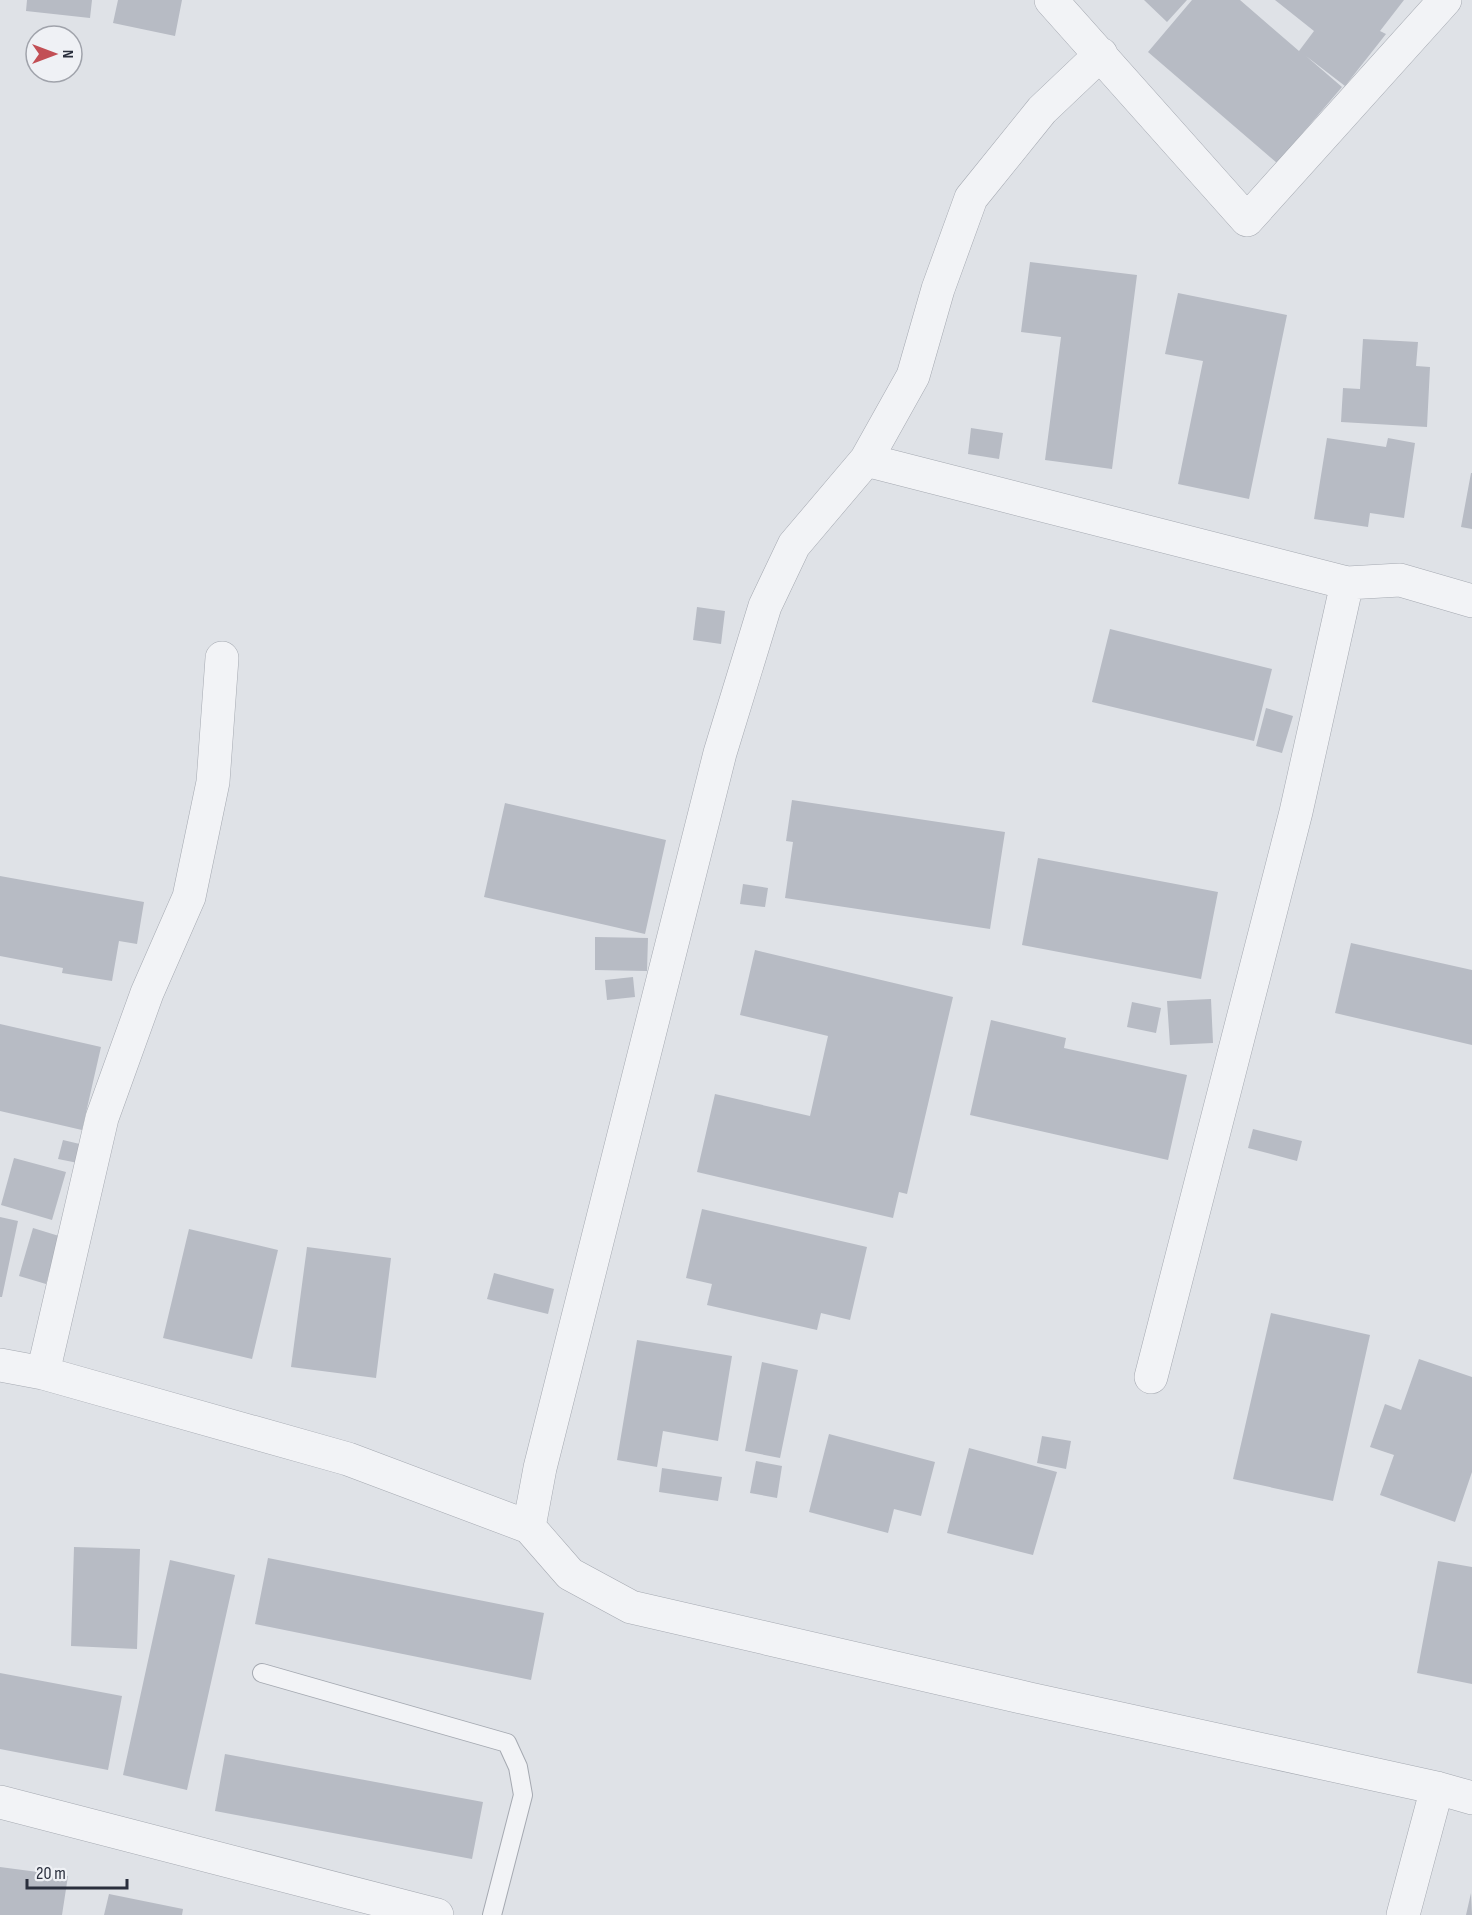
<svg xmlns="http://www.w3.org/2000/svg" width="1472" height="1915" font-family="'Sofia Sans Condensed',sans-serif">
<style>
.building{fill:#b7bbc4}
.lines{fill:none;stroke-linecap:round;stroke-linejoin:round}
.lane-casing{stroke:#a5a9b1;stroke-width:20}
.street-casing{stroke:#a5a9b1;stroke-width:34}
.lane{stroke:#f2f3f6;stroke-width:18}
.street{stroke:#f2f3f6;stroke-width:33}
</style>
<rect width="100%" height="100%" fill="#dfe2e7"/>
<path class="building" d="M27,0H92L90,18L26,11Z
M118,0H182L175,36L113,23Z
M1144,0H1187L1167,22Z
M1192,0H1240L1299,51L1314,31L1275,0H1404L1380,31L1386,34L1345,86L1306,56L1342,87L1277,163L1148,52Z
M1030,262L1137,275L1112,469L1045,460L1061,337L1021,332Z
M1178,293L1287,315L1249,499L1178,484L1203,361L1165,354Z
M1363,339L1418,342L1416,366L1430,367L1427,427L1341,422L1343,388L1360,389Z
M971,428L1003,433L999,459L968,454Z
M1327,438L1386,447L1388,438L1415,443L1404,518L1370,513L1368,527L1314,519Z
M1471,473H1472V529L1461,527Z
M697,607L725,611L721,644L693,640Z
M1110,629L1272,669L1254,741L1092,702Z
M1266,708L1293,716L1282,753L1256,746Z
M792,800L1005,832L990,929L785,898L793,842L786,841Z
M505,803L666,840L645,934L484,897Z
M1038,858L1218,892L1201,979L1022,945Z
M0,876L144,902L137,944L119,941L112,981L62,973L63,968L0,956Z
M743,884L768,888L765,907L740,904Z
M595,937L648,938L647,971L595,970Z
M1351,943L1472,970V1045L1335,1013Z
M755,950L953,997L907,1194L899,1192L893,1218L697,1172L715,1094L810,1116L828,1036L740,1015Z
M633,977L635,997L607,1000L605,980Z
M1211,999L1213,1043L1170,1045L1167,1001Z
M1132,1002L1161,1008L1156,1033L1127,1027Z
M991,1020L1066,1038L1064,1048L1187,1075L1168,1160L970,1115Z
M0,1024L101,1047L82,1130L0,1111Z
M1253,1129L1302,1141L1297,1161L1248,1148Z
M63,1140L88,1146L83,1164L58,1159Z
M14,1158L66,1172L52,1220L1,1205Z
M702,1209L867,1247L850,1320L821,1313L817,1330L707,1305L712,1284L686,1278Z
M0,1217L18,1221L2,1297H0Z
M33,1228L59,1236L46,1284L19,1276Z
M189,1229L278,1250L252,1359L163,1338Z
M307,1247L391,1258L376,1378L291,1367Z
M494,1273L554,1289L548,1314L487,1299Z
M1271,1313L1370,1335L1333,1501L1233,1479Z
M637,1340L732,1356L718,1441L663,1431L657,1467L617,1460Z
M1419,1359L1472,1377V1472L1455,1522L1380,1495L1394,1455L1370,1447L1385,1404L1401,1410Z
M762,1362L798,1370L780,1458L745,1451Z
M829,1434L935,1462L921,1516L894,1509L888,1533L809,1512Z
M1042,1436L1071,1441L1066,1469L1037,1463Z
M969,1448L1057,1472L1033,1555L947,1533Z
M756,1461L782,1466L777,1498L750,1493Z
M662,1468L722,1477L718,1501L659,1492Z
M74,1547L140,1549L137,1649L71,1646Z
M268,1558L544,1613L531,1680L255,1624Z
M170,1560L235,1575L187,1790L123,1775Z
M1438,1561L1472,1567V1684L1417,1673Z
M0,1673L122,1696L108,1770L0,1749Z
M225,1754L483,1802L472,1859L215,1811Z
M0,1867L68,1876L62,1915H0Z
M1471,1893L1472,1915H1466Z
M109,1894L183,1909L182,1915H104Z"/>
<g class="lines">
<g class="lane-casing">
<path id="lane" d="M262,1673L507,1743L518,1767L523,1795L492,1915"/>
</g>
<g class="street-casing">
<path id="street" d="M1051,0L1247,220L1445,0
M866,460L1347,583
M0,1365L43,1373L348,1459L529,1527L570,1574L631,1607L1030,1699L1437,1788L1472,1798
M43,1373L102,1118L147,993L189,897L213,782L222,658
M1151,1377L1296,812L1347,583L1400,580L1472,601
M529,1527L540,1468L720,753L765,606L794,545L866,460L913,376L938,289L971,198L1042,110L1101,54
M0,1802L437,1915
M1403,1915L1437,1788"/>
</g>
<use href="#lane" class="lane"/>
<use href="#street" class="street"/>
</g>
<g transform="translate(54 54) rotate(90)"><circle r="28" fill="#eff1f5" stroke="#a0a3ab" stroke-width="1.5"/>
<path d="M0-4.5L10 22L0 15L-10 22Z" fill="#c24f55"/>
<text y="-9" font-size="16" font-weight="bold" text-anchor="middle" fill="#2a2f3d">N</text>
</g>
<path d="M27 1879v9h100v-9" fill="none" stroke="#2a2f3d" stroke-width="3"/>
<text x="36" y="1879" font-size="18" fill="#2a2f3d" stroke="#eff1f5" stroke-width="4.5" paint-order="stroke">20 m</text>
</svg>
